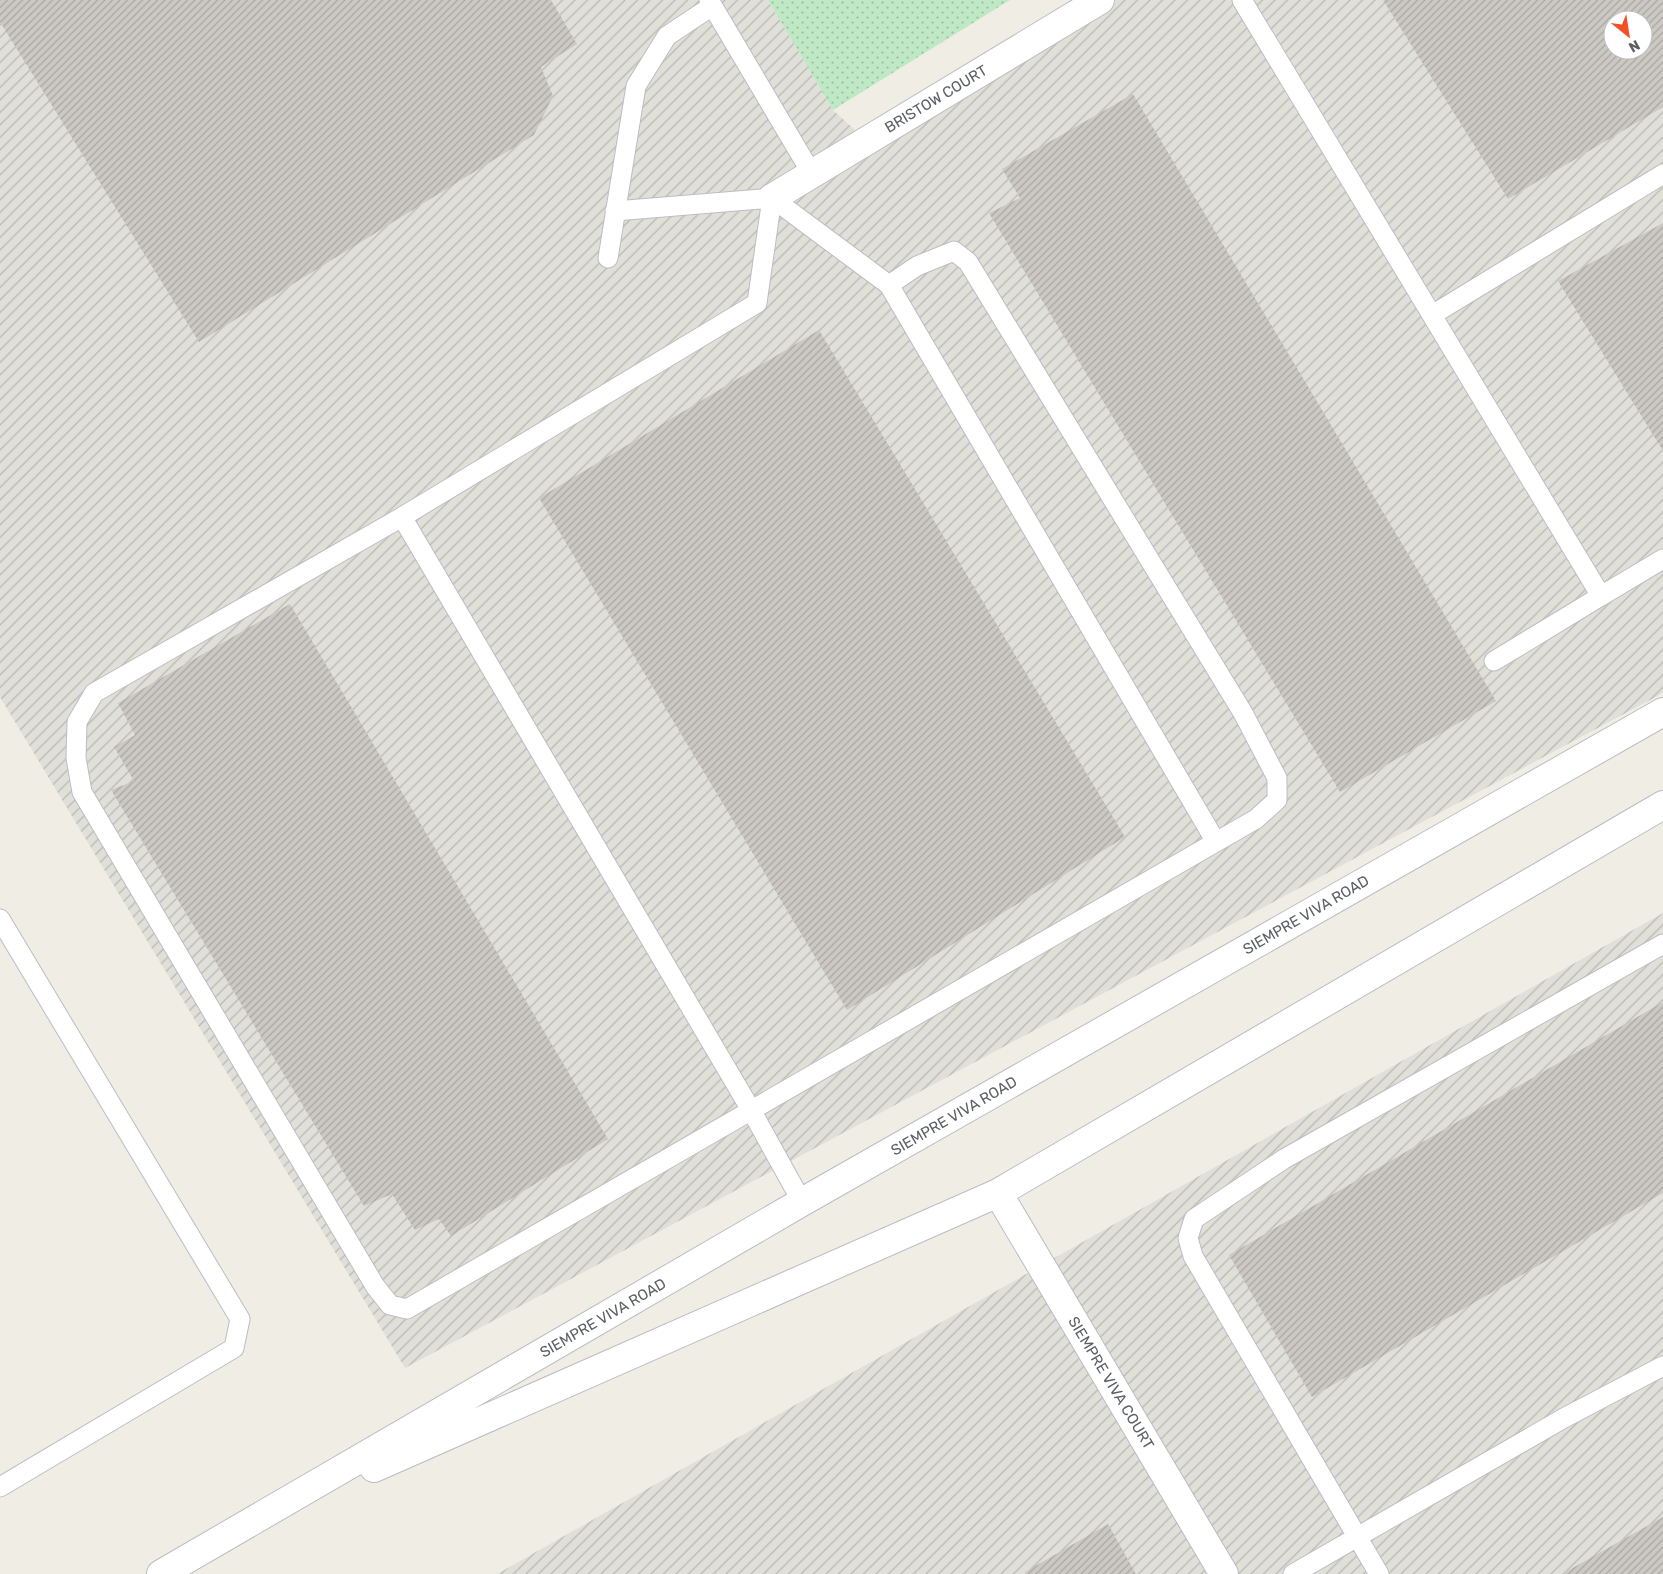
<svg xmlns="http://www.w3.org/2000/svg" width="1663" height="1574" font-family="Rubik,sans-serif">
<style>
.industrial{fill:url(#industrial-furrows);fill-rule:evenodd}
.green{fill:url(#green-dots)}
.building{fill:url(#building-hatch);fill-rule:evenodd}
.lines{fill:none;stroke-linecap:round;stroke-linejoin:round}
.lane-casing{stroke:#bcbdc4;stroke-width:21}
.street-casing{stroke:#bcbdc4;stroke-width:30}
.secondary-casing{stroke:#babcc3;stroke-width:30}
.lane{stroke:#fff;stroke-width:19}
.street{stroke:#fff;stroke-width:28}
.secondary{stroke:#fff;stroke-width:28}
.labels{text-anchor:middle;dominant-baseline:central;stroke-width:5;stroke-linejoin:round;paint-order:stroke}
.street-label{font-size:15px;fill:#5c5f66;stroke:#fff}
</style>
<defs>
<pattern id="industrial-furrows" width="10" height="10" patternUnits="userSpaceOnUse" patternTransform="scale(1.25)"><rect width="10" height="10" fill="#e0e0d9"/><path d="M-1 1l2-2M0 10L10 0M9 11l2-2" fill="none" stroke="#b9b9b4"/></pattern>
<pattern id="green-dots" width="8" height="8" patternUnits="userSpaceOnUse" patternTransform="scale(1.25)"><rect width="8" height="8" fill="#bfe8c5"/><path d="M2 2h.1M6 6h.1" fill="none" stroke="#9ebfa4" stroke-width="1.8" stroke-linecap="round"/></pattern>
<pattern id="building-hatch" width="6" height="6" patternUnits="userSpaceOnUse" patternTransform="scale(1.25)"><rect width="6" height="6" fill="#cbc9c1"/><path d="M-1 1l2-2M0 6l6-6M5 7l2-2" fill="none" stroke="#a8a6a1"/></pattern>
</defs>
<rect width="100%" height="100%" fill="#f0eee4"/>
<path class="industrial" d="M0,0H768L833,110L867,141L1100,0H1663V693L405,1368L0,697ZM1613,20H1643V50H1613Z
M1663,913V1574H497Z"/>
<path class="green" d="M768,0H1010L833,110Z"/>
<path class="building" d="M0,0H551L577,44L541,67L553,96L534,135L199,342L0,22Z
M1383,0H1663V107L1508,199ZM1613,20H1643V50H1613Z
M1133,94L1496,701L1340,792L989,213L1020,198L1002,169Z
M1663,223V451L1558,281Z
M819,330L1125,837L847,1010L539,498Z
M290,604L608,1139L451,1236L439,1219L415,1230L392,1194L364,1206L111,790L134,781L114,747L135,735L118,703Z
M1663,1002V1193L1312,1397L1229,1255Z
M1663,1517V1574H1562Z
M1108,1524L1136,1574H1026L1025,1572Z"/>
<g class="lines">
<g class="lane-casing">
<path id="lane" d="M709,0L812,174
M1242,0L1601,596L1494,661
M615,211L772,198L889,285L917,266L954,251L968,262L1243,713L1277,778V800L1256,819L1216,842L407,1309L390,1305L375,1286L82,792L76,758L77,722L94,693L402,517L751,1110L802,1202
M608,258L636,86L667,36L712,6
M889,285L1216,842
M1432,315L1663,174
M402,517L757,303L772,198
M1601,596L1663,559
M0,919L240,1319L234,1348L0,1487
M1293,1574L1564,1418L1663,1366
M1379,1574L1193,1256L1188,1238L1194,1219L1284,1159L1663,944"/>
</g>
<g class="street-casing">
<path id="street" d="M772,198L1100,0"/>
</g>
<g class="secondary-casing">
<path id="secondary" d="M998,1193L1224,1574
M374,1468L998,1193L1663,805
M161,1574L802,1202L1663,712"/>
</g>
<use href="#lane" class="lane"/>
<use href="#street" class="street"/>
<use href="#secondary" class="secondary"/>
</g>
<g class="labels">
<g class="street-label">
<text transform="translate(936 99) rotate(-31)">BRISTOW COURT</text>
<text transform="translate(1306 915) rotate(-30)">SIEMPRE VIVA ROAD</text>
<text transform="translate(954 1116) rotate(-30)">SIEMPRE VIVA ROAD</text>
<text transform="translate(603 1318) rotate(-30)">SIEMPRE VIVA ROAD</text>
<text transform="translate(1111 1383) rotate(59)">SIEMPRE VIVA COURT</text>
</g>
</g>
<g transform="translate(1628 35) rotate(150)"><circle r="24" fill="#ffffff" stroke="#bebfc2"/>
<path d="M0-4L9 19L0 12L-9 19Z" fill="#f25027"/>
<text y="-8" font-size="14" font-weight="bold" text-anchor="middle" fill="#5c5f66">N</text>
</g>
</svg>
